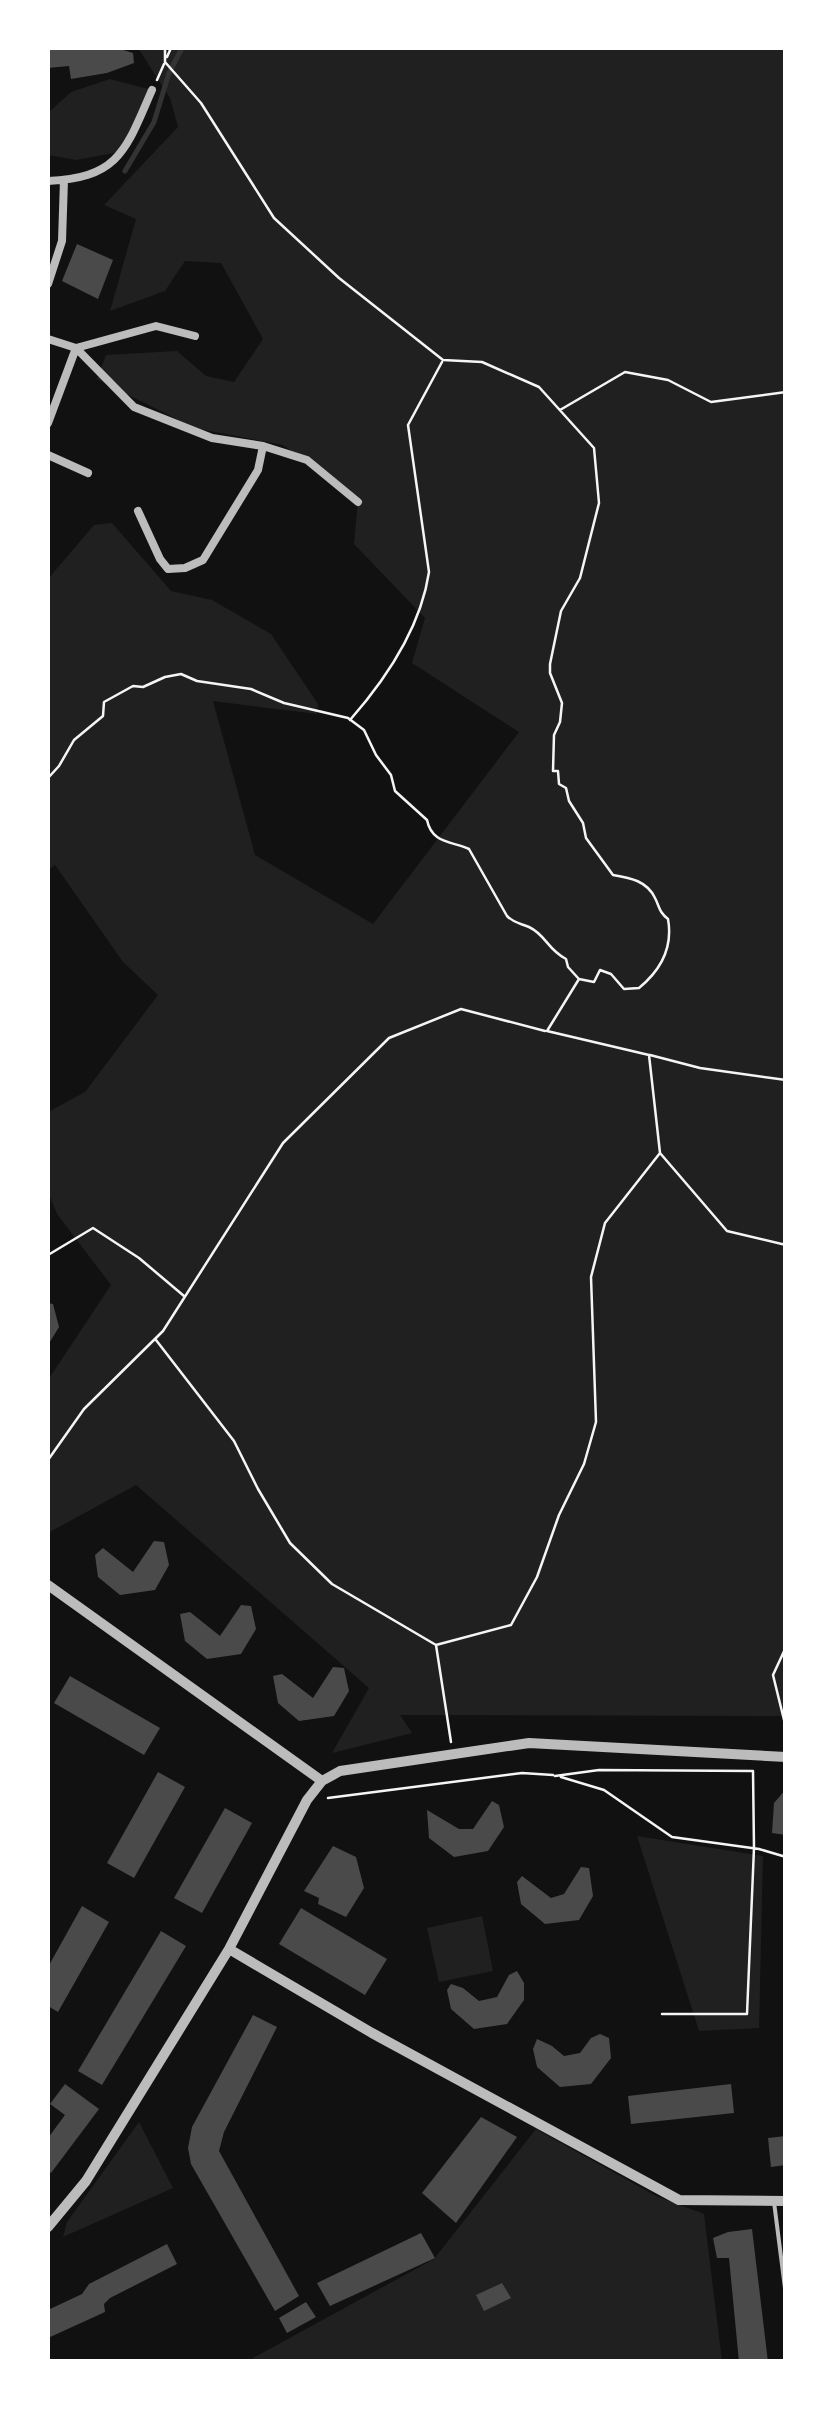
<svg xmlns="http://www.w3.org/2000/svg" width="833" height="2409" font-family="'Exo 2',sans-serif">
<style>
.green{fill:#202020}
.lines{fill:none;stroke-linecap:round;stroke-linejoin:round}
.stream{stroke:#333;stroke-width:5}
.building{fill:#4a4a4a}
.path{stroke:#f5f5f5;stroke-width:2.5}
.service{stroke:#bcbcbc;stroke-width:4}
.minor{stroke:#bcbcbc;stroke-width:8}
.tertiary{stroke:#bcbcbc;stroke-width:10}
</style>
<rect width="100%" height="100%" fill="#111"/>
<path class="green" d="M138,48H785V1716L400,1715L412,1733L332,1753L369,1688L136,1485L48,1533V1380L111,1285L57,1214L48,1192V1112L85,1092L158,995L123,962L55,865L48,870V579L94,525L112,523L171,591L212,600L271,634L318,704L317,714L213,701L255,855L373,924L519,732L412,663L425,618L354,544L358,501L283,445L194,428L97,379L106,355L177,351L206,376L234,382L263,339L221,263L185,261L165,291L110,311L136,219L104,205L178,127L170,98Z
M110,79L152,90L125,151L76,160L48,155V113L71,92Z
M637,1836L763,1856L759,2028L699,2031Z
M482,1916L493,1971L439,1982L427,1928Z
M139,2122L173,2188L63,2237L67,2222Z
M536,2129L656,2196L704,2214L722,2361L255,2362L253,2358L434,2259Z"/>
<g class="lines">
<path class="stream" d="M125,171L154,122L169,73L182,48"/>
</g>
<path class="building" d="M48,48H117L133,53L134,63L107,73L71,79L69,66L48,68Z
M77,244L113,260L98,299L62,281Z
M48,1303L53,1304L59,1327L48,1345Z
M154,1541L164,1542L169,1565L155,1590L120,1595L98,1577L95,1555L103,1548L133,1572Z
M241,1605L251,1606L256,1629L241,1654L207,1659L185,1641L180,1614L190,1612L220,1636Z
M333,1667L344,1668L349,1691L334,1716L299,1721L278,1703L273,1676L282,1674L313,1698Z
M70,1676L160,1728L144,1755L54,1703Z
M158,1772L185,1787L134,1878L107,1863Z
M786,1789V1835L772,1833L774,1803Z
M492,1801L499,1805L504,1827L488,1851L454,1857L429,1838L427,1810L459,1829H473Z
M225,1808L252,1823L202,1913L174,1898Z
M333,1846L356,1857L364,1888L346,1917L318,1904L319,1898L304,1891Z
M581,1867L589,1868L593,1896L579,1920L545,1924L521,1904L517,1882L522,1876L551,1898L564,1894Z
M82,1906L109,1922L58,2012L48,2006V1967Z
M301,1908L387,1959L365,1995L279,1944Z
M161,1931L186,1946L102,2085L78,2071Z
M517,1971L524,1983V2000L507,2024L474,2029L451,2009L447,1990L451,1984L463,1988L479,2001L497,1997L509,1975Z
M253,2015L277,2027L224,2132L219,2151L299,2296L275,2311L191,2164L188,2148L192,2127Z
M600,2034L609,2038L611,2058L591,2084L560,2087L537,2067L533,2049L537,2039L552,2046L564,2056L580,2053L591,2038Z
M65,2084L99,2109L51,2173L48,2170V2138L65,2115L50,2104Z
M731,2084L734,2113L631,2124L628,2096Z
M481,2117L517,2137L456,2223L422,2193Z
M786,2136V2165L771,2167L768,2138Z
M752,2229L768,2362H739L729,2258H717L713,2238L728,2232Z
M421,2233L435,2258L330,2306L317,2283Z
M167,2244L177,2264L110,2298L104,2304L105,2312L48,2338V2310L82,2294L89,2284Z
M502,2283L511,2298L484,2311L476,2295Z
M306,2302L316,2317L287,2333L279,2318Z"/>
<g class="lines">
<path class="path" d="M165,48V62L201,103L274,218L339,278L443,360L482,362L539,387L594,448L599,503L580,578L561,611L550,664V673L562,703L560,722L554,735L553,771H558L559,784L566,788L569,801L583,823L586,838L613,875C631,878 647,881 655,898C660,908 659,912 668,919C673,947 661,970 639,988L624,989L611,974L600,970L594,982L579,979L547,1031L649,1055L660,1153L727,1231L786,1245
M167,57L171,48
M157,80L164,64
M560,410L625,372L668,380L711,402L786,392
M350,720C386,679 421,626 429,572L408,425L442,362
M48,778L59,766L74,740L103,716L104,702L133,686L143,687L165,677L181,674L197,681L251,689L284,703L348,718L364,730L376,755L391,775L395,791L427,820C432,844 452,841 469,849L507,916C515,924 520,923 529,927C546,935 547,949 566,959L568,967L578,978
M650,1055L700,1068L786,1080
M48,1255L93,1228L139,1258L184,1296
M156,1340L234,1441L258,1489L290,1543L332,1584L436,1645L451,1742
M48,1460L84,1409L163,1331L283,1143L389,1038L461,1009L545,1031
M436,1645L511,1625L537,1577L559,1515L584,1464L596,1422L591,1277L605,1223L660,1153
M786,1647L773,1675L786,1728
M555,1776L599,1770L753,1771L754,1848L747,2014H662
M561,1777L604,1790L672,1837L759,1849L786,1857
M328,1798L522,1773L553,1775"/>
<path class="service" d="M774,2202L786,2296"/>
<path class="minor" d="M48,181C120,178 126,149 152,90
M48,284L62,241L64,180
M48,339L76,348L134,407L212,438L263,446L307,460L358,502
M48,423L76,348L156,326L195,336
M48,455L88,473
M138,511L160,559L168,569L185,568L203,560L258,470L263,446"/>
<path class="tertiary" d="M48,1585L322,1781
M229,1949L372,2033L679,2200L786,2201
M48,2227L86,2181L229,1949L307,1800L322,1781L340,1771L529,1743L786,1757"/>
</g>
<rect width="833" height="2409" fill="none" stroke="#ffffff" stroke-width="100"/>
</svg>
